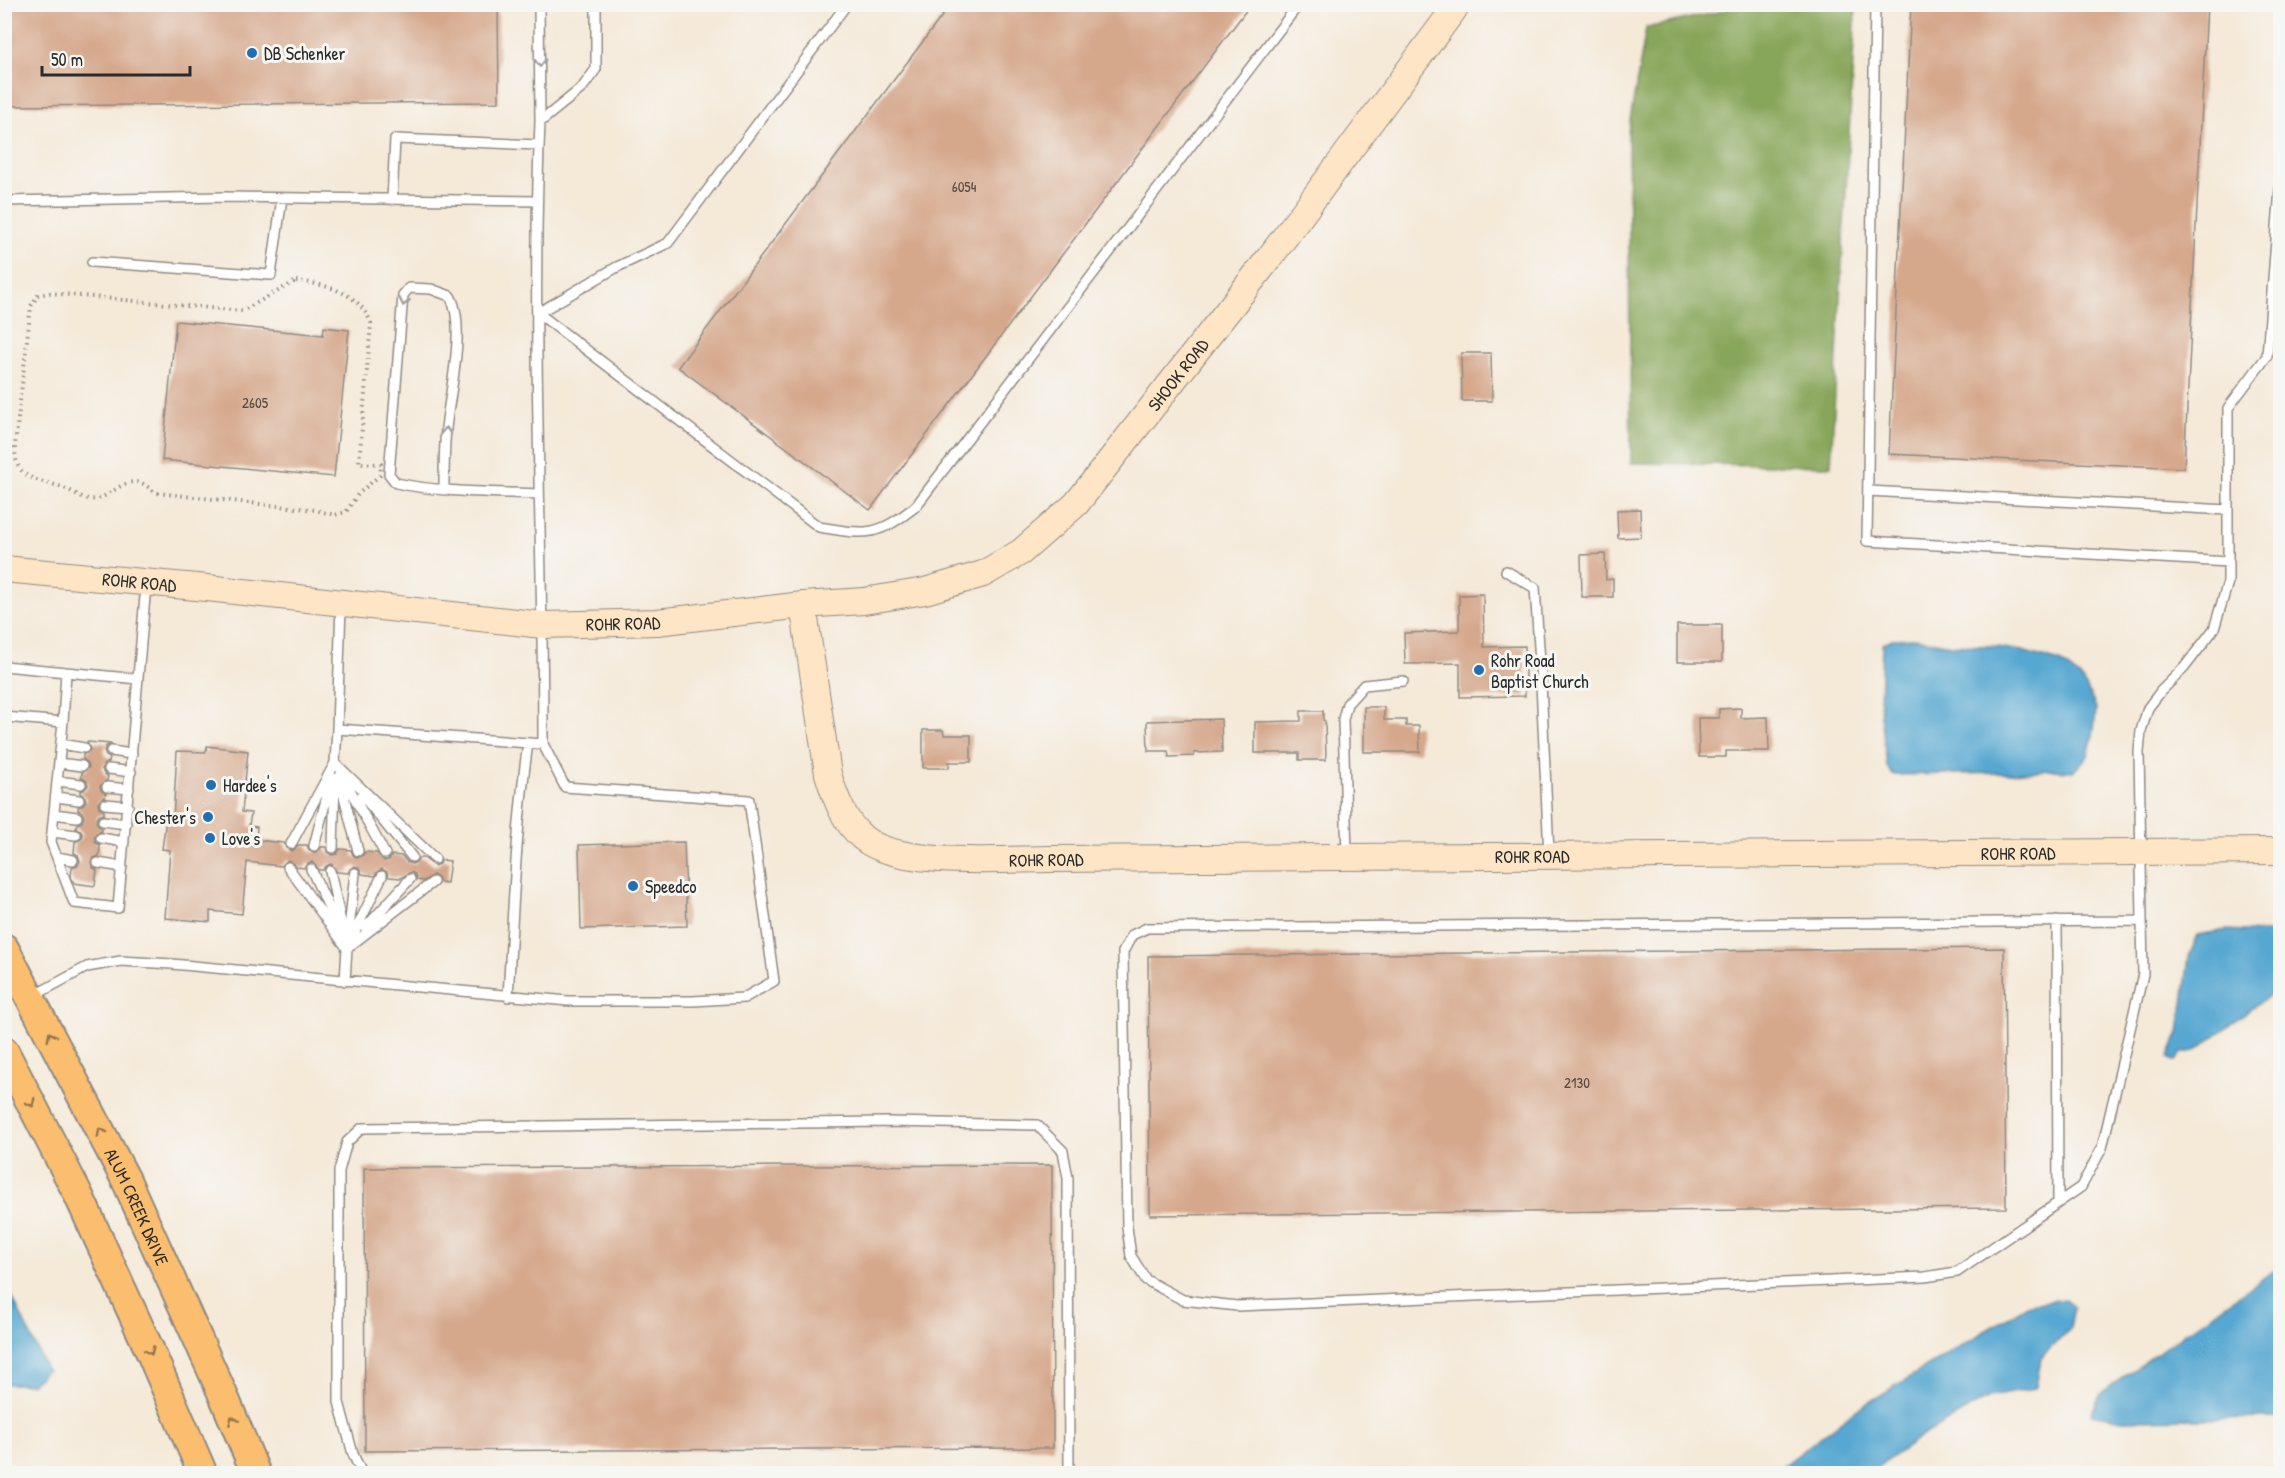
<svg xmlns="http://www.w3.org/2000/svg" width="2285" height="1478" font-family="'Patrick Hand',sans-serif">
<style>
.forest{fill:#88a65a;stroke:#5a6842;stroke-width:1.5}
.water{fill:#57a7d1;stroke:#41697e;stroke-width:1.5}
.building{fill:#d5a78b}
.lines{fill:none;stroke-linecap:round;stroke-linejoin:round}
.lane-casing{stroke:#908a82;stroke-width:12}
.secondary-casing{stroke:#908a82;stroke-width:28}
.primary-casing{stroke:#908a82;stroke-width:32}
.path{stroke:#908a82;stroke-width:4;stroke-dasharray:1.5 4.5;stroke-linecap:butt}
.lane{stroke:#fff;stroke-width:9}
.secondary{stroke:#fde5c5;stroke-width:26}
.primary{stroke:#fbbe6e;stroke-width:28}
.oneway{stroke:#a0a0a0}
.oneway2{stroke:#93744c}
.poi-dot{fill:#1f6fb2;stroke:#f6f6f2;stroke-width:2}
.labels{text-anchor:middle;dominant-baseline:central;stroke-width:6;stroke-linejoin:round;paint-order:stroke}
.number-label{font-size:15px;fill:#564a43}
.poi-label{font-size:18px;fill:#2b2b2b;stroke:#f6f6f2;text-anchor:start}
.street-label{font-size:18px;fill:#2b2b2b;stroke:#f6f6f2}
</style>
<rect width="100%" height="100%" fill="#f6f6f2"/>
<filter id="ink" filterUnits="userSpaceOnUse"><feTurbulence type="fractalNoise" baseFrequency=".0167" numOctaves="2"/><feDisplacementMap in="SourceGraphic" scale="12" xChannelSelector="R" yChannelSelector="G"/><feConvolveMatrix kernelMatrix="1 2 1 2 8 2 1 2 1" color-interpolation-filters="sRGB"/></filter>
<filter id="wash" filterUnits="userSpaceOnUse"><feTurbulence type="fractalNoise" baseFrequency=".008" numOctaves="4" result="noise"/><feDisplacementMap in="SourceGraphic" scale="24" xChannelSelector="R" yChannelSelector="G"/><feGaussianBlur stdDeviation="1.35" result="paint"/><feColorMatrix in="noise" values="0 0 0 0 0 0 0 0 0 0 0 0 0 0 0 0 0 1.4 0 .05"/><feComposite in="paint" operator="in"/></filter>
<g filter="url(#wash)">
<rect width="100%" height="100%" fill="#f5e9d8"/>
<path class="forest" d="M1753,4L1856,5L1831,466L1631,463L1628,132L1646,28Z"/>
<path class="water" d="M1914,638L1951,645L1991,646L2022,651L2060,662L2083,680L2096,708L2094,730L2088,756L2074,771L2050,770L2011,773L1893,775L1887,767L1880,707L1882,644L1892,639Z
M2226,930L2280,933V987L2195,1051L2182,1053L2175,1062L2168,1058L2179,1033L2189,957L2198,935Z
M2280,1266V1418L2123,1420L2091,1414L2101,1393Z
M4,1280L47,1370L31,1384H5Z
M2065,1299L2074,1307L2070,1328L2041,1358L2036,1387L2028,1390L1989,1397L1922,1436L1869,1473H1773L1856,1410L2029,1304Z"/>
<g id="blocks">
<path class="building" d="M4,4H498L499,102L4,106Z
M951,4H1251L870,510L678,367Z
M1911,4H2207L2184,468L1889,454Z
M176,321L323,335L324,327L349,330L334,477L162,460Z
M1461,353H1491L1492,401H1462Z
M1640,509L1641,537L1618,538L1617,510Z
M1605,554L1606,580L1613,579V597H1582L1581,555Z
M1483,594L1484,647L1525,646V696L1460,697V663L1405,664L1404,633L1459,631V595Z
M1677,625H1722V662H1677Z
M1364,707H1384V720H1406V726H1419L1420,752H1364Z
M1741,708V718L1768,717L1769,751H1726V757H1699L1698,718H1719V709Z
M1301,711H1323V720L1325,721L1326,760H1299V753H1255V722L1301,721Z
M1221,719L1222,752L1194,753V756L1169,757L1168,751H1148L1147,721Z
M923,730H943L944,735H971V762H949V768H923Z
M87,742L112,744L106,746L104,751L106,756L110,758L109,762L104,764L102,769L104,774L108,776L107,780L100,786L101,790L106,794L105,797L102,798L98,803L99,807L104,811V814L98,816L96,821L98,826L102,828V831L96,833L94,837L96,843L100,845L99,856L93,858L91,862L93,868L97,870L95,886L74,883L71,877L72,867L78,865L80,861L78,855L74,853L75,842L81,839L83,835L80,830L76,828L77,824L82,822L84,817L82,812L78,810V807L82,806L86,801L85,797L80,793V791L84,790L88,785L87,781L81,777L82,773L89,767L88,763L83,759V755L90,750Z
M207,746L248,751L242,812L251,813L249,826L257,827L256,840L284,843L286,848L291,851L295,849L298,845H307L309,850L313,853L318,851L321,847H326L327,852L332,855L337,854L340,849L351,850L353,855L357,858L362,856L365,852L377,853L384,861L389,860L392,855L402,856L407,862L412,864L417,862L419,858H424L434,866L439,864L442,860L450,861L447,883L440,882L438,877L433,875L424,881L417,880L415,874L411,872L401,878L389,877L387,872L382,869L378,871L375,876L362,874L359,868L355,866L350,869L348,873L337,872L331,864L326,866L323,870H319L312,862L308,863L304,868L297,867L288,860L281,866L247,862L242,914L210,911V922L165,918L170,850L162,849L166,819L173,820L177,751L206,752Z
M684,842L687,926L581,929L579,845Z
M2004,948L2006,1208L1150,1215L1148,956Z
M1052,1165L1053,1448L365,1451L364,1168Z"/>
</g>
</g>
<g filter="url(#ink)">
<use href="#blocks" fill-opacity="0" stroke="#908a82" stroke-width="1.5"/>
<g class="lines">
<g class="lane-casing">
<path id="lane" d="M539,4L540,122
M847,4L668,243L617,267L538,313L819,527C867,535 877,537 916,506L1299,4
M1875,4L1867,541L2229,562
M392,200L395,139L539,145
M4,201L224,197L537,201
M92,262L271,275L282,198
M444,490C444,470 444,449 446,429C449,394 467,325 450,296L431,289L409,288L403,295L389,474L396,483C443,493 492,492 539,494
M1868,491L2228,510
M1506,571L1535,588L1540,662L1549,853
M341,604L337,729L543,744C543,537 531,329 540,122L582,88L596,69V4
M4,666L138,679
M4,717L63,722L51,842L74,903L118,908L146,585
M63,722L66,672
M337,729L335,763L435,859
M61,744L84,748
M111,751L132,754
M59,763L82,766
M109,769L131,772
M341,773L385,854
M339,777L358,851
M57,781L81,784
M107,787L129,789
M362,795L412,857
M56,797L79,800
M105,804L128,806
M54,814L77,817
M103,821L126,824
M52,832L76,835
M101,838L124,842
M291,844L335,763
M314,846L332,777
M333,848L335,781
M1347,855L1343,719L1347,704L1364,685L1403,681
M57,857L73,860
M98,863L122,867
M288,867L347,948
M311,869L339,929
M330,871L343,931
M2057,921L2058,1203
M2142,921L1147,928L1132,935L1123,952L1127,1227L1131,1256L1146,1280L1183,1300L1237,1306L1925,1277L1957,1272L2081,1187L2102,1148L2143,974L2139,752L2141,731L2148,708L2161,691L2184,668L2214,629L2228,582V408L2267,356L2280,189
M365,928L410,879
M348,939L355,873
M348,946L382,876
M345,981L347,948L433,882
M33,996L87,967L121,961L172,964L568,1001H693L744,998L774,981L749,800L565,787L543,744
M508,997C513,912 516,827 528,743
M362,1474L353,1454L339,1402V1171L347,1142L362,1128L889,1122L1037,1125L1063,1151L1068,1178L1069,1474"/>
</g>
<g class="secondary-casing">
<g id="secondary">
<path id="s1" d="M4,569L207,588L543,625L657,622L803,605L864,601L925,591L983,574L1021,552L1076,504L1270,257L1458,4"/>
<path id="s2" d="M803,605L828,774C835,797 844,822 863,838C899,868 1002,859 1049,859L2280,851"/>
</g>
</g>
<g class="primary-casing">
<g id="primary">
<path id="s3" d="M4,948L126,1180L224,1397L256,1474"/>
<path d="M4,1051L78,1194L150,1351L203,1474"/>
</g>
</g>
<path class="path" d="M296,281C325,284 359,292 371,323L359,463L381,464L380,475L358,494L346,512L334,515L316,510L157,493C151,490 147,485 141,483C120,477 109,502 89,499C81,498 72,491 64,488C37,478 14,482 15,445L31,306L38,295L50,293L242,311Z"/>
<use href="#lane" class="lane"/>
<use href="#secondary" class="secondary"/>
<use href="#primary" class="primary"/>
</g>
<defs><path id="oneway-chevron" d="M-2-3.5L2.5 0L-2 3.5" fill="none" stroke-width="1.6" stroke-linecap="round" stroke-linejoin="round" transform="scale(1.5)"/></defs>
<g class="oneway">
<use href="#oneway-chevron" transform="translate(540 63) rotate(90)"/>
<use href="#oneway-chevron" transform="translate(404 302) rotate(102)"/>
<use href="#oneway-chevron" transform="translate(446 431) rotate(-86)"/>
</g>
<g class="oneway2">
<use href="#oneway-chevron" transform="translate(51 1036) rotate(-117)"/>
<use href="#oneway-chevron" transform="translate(31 1103) rotate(63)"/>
<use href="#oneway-chevron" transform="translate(101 1132) rotate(-118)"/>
<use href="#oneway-chevron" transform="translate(150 1351) rotate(66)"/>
<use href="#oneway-chevron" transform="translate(233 1420) rotate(-113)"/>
</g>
</g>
<g class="poi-dot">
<circle cx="252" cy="53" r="6"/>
<circle cx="1479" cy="670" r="6"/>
<circle cx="211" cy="785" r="6"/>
<circle cx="208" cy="817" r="6"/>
<circle cx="210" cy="838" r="6"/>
<circle cx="633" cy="886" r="6"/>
</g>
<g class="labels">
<g class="number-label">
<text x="964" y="186">6054</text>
<text x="255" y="402">2605</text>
<text x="1577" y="1082">2130</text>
</g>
<g class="poi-label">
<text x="264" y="53">DB Schenker</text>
<text x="1491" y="660">Rohr Road<tspan x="1491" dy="21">Baptist Church</tspan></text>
<text x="223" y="785">Hardee's</text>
<text x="196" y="817" text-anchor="end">Chester's</text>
<text x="222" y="838">Love's</text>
<text x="645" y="886">Speedco</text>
</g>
<g class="street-label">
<text stroke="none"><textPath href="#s1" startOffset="1268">SHOOK ROAD</textPath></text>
<text stroke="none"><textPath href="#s1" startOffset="136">ROHR ROAD</textPath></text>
<text stroke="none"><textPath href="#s1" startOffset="622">ROHR ROAD</textPath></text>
<text stroke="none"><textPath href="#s2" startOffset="1404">ROHR ROAD</textPath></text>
<text stroke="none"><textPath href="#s2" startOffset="918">ROHR ROAD</textPath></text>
<text stroke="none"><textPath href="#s2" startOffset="432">ROHR ROAD</textPath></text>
<text stroke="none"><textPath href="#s3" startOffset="291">ALUM CREEK DRIVE</textPath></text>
</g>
</g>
<rect width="2285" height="1478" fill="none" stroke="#f6f6f2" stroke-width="24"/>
<path d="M42 66v9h148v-9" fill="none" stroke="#2b2b2b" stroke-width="3"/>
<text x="51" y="66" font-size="18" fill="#2b2b2b" stroke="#f6f6f2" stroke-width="4.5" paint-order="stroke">50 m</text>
</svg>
